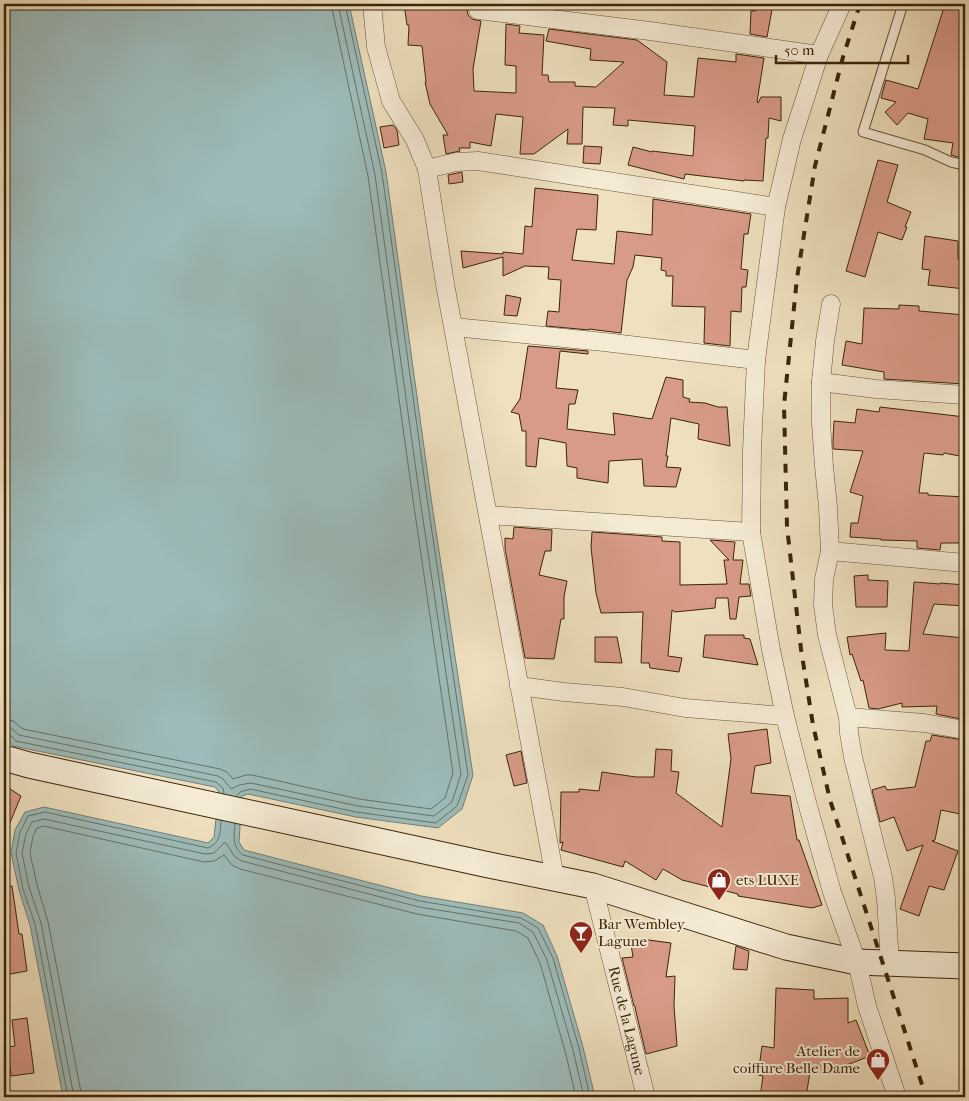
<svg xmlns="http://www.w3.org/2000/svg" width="969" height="1101" font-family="'IM FELL French Canon',serif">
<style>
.water{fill:#9cbbba;stroke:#757f73}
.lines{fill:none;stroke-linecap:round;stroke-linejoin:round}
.shore{stroke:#6c7061;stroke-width:1}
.building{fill:#d89b87;stroke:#3b2508}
.service-casing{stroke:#685436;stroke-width:11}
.minor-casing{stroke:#685436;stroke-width:19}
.secondary-casing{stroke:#3b2508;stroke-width:27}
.service{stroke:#f5ebd5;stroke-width:9}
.minor{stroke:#f5ebd5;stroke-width:18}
.secondary{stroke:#f5ebd5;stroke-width:25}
.rail{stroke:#3b2508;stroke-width:4;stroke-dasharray:9 9;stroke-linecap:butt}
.labels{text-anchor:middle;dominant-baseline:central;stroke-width:4;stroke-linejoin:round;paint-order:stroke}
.poi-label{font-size:15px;fill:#3b2508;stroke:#f5ebd5;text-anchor:start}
.street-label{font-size:15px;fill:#3b2508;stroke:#f5ebd5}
</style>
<rect width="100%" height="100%" fill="#efe0bf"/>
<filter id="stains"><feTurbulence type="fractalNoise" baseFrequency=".004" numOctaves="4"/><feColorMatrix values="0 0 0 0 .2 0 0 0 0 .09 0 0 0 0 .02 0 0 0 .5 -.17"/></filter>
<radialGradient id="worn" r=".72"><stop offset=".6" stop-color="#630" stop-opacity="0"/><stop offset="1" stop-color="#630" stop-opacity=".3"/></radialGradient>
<path class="water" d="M4,4H349L386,172L431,498L473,775L462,809L438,828L356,817L248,794L242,796L239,842L244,850L421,896L523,913L543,925L557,956L583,1047L595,1097H63L30,925L19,890L11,853L15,830L25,812L44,807L208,843L214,837L219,792L215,787L13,746L4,735Z"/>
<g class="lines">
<path class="shore" d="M4,719L13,721L23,729L220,769L227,772L233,779L246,775H252L359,799L431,809L445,798L453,773L413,500L368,176L331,4
M4,726L11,728L19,735L218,776L223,779L231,789L239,785L251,783L358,806L434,816L452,802L461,774L420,499L375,175L338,4
M4,733L9,734L16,741L216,782L223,788L224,793
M237,796L240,792L250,789L356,812L436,823L457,806L468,775L427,498L382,173L345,4
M235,824C234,836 232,847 243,855L420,901L521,918L538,928L553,958L579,1048L590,1097
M68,1097L35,924L23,889L16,853L20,832L28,816L45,812L208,848C221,842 220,834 221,821
M74,1097L41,923L29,887L22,853L26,834L32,822L44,819L205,854L214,853L224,843H226L235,857L242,861L419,907L519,923L533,932L547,960L573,1050L584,1097
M82,1097L48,922L37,885L30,853L33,836L37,828L44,826L204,862L214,861L224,855L232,865L240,869L417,914L516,931L528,938L540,963L565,1051L576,1097"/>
</g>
<path class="building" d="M404,4H468L467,9L468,15L472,19L481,21L473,69L474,91L516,93V66L505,65L506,24L520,26L519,33L544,35L542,75H548L549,82H575V86L596,87L624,62L590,60L591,49L546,41L549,29L637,40L667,62L664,95L694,97L698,58L736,62V54L764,58L757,102L758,103L761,97H781V121L769,118L768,138H766L763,181L744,180V181L685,174L684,179L628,165L633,147L652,152V151L693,156L695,126L628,120V126L613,125L615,108L583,107L582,144H567L568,129L534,154H520L523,117L496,114L491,146L470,142V148H459L460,151L446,154L443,135H448L430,104L425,82H426L422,46L408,45L409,25H407Z
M757,4H773L767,37L750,34L751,11H755Z
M945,4H965V159L951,155L953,143L924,139L928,119L908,113L897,125L885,112L896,102L881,98L886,80L918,89Z
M393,125L397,130L399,145L384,148L380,127Z
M584,146L602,147L600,164L583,163Z
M878,160L898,165L887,202L911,212L905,227H907L902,240L878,232L865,277L846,271Z
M462,172L463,182L449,184L448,175Z
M535,188L598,195L596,230L577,229L572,260L614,264L617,231L652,235L653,199L751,214L748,234H744L741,269L748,270L746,287H742L741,312L731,311L730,346L704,343L705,307L672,306L673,276H666V271L661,270L662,258L635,255L633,267L627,280L621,333L589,329V330L546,326L548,311L559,312L561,280L548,279L549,267L525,266L503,276V257L463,268L461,251L503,254V252L523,254L525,226L532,227Z
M925,236L958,241V259L965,260V289L928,285L930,270L922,269Z
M506,295L521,298L517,316L504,315Z
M899,305L919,306V311L965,315V384L884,379V372L842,365L846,341L862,344L864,308L899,309Z
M528,346L588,351V354L560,351L556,388L578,390L575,404H569L567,429L615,435L613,413L652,419L666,377L683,380V397L690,399L689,402L705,403L718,407H727L730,446L698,439L699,424L671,418L666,456H668L666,467L681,468L676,487L644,486L642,459L609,461L608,483L577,478V468L567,466L566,443L539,438L536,467L526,466V431H522L519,414L511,412L520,399Z
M880,407L965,417V457L944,453L943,455L924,453L919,493H928V495L965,497V543H941L940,550L917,548V541L881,540V539L850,537L851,523H858L863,496L850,492L863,451L833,449V440L834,421L855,423L857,409L879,412Z
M514,527L552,530L551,551H545L539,575L567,581L564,597V619H561L554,659L525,658L505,549V538L513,539Z
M592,532L662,537V541L680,542V585L727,584L724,560H729L710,540L735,542L733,560H743L740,584H749L751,596L739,597L736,619H730L728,598H716L715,608L675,612L672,610L668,656L682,658L679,672L650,668L649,663H641L643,612L601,613L596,593L591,547Z
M868,575V580L888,581L887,607H856L854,576Z
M914,582L940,584V583L965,585V606L934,604L923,634L965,638V721L961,719L936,714L937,706L902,707V703L878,709L869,708L863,680L861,681L852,654L850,655L847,637L886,633L885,650L909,651Z
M705,635H744V638L750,639L758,665L703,657Z
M595,637H617L622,663L595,662Z
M767,729L771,763L755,766L751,793L790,796L797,840H799L822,905L812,908L738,896V894L682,880L663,869L656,880L625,861L623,867L561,850L563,842L560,843L561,792H579V789L599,791L602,772L636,777H654L656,749L672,750L671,771L679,772L676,793L722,827L731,759L728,734Z
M932,735L957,739H962L965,737V815L941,810L935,840L932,841L958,851L944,890L929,886L919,916L900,909L923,845L907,851L894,817L880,822L872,790L885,786L887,790L915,787L926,741H930Z
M521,751L527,783L514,786L506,755Z
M4,785L21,796L4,837Z
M12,886L19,934H22L27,971L5,975L4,964V887Z
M641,939L671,943L666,977L675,976L674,1006L677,1046L646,1054L636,1012L635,1006H634L622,958L633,957L631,944L641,943Z
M736,946L749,951L747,970L733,969Z
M776,988L814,990V999L848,998V1023L856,1020L870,1056L839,1068V1073L810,1072L806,1097H760L763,1076L758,1075L762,1046L774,1048Z
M27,1018L34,1073L11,1076L8,1047L15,1046L12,1020Z"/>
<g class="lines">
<g class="service-casing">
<path id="service" d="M903,4L863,132L925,150L951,162L965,165"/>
</g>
<g class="minor-casing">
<g id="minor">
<path d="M372,4L376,47L391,101L415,140L427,169L445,284L555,878"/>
<path d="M842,4L819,55L792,139L776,207L756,360L752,450L751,532L771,650L785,716L806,799L832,892L857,962L867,1006L897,1097"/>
<path d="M478,10L650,31L819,55"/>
<path d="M427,169L456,162L478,161L776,207"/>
<path d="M831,304L825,341L821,382V423L824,466L828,507L830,551L824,579L823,605L827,635L848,717L849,733L853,757L883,877L886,899L890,963"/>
<path d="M454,327L604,342L756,360"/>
<path d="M821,382L876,389L965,395"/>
<path d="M488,515L751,532"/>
<path d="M830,551L965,563"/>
<path d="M519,686L564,692L623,697L685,708L785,716"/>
<path d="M848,717L924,723L959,729"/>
<path id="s1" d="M593,886L646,1097"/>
</g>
</g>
<g class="secondary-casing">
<path id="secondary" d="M4,758L29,765L489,865L593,886L786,947L857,962L965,966"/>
</g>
<use href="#service" class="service"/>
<use href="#minor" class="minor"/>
<use href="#secondary" class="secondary"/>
<path class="rail" d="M860,4L843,57L815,166L797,278L784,405L787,527L801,649L813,725L830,800L926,1097"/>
</g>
<defs>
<g id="shop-pin" transform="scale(1.25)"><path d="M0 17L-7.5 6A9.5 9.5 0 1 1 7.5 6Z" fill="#8f2418" stroke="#f5ebd5"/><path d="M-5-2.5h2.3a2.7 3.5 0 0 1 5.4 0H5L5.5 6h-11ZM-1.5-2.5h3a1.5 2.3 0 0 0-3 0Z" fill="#fff"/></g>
<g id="bar-pin" transform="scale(1.25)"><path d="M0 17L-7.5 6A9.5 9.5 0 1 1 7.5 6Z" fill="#8f2418" stroke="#f5ebd5"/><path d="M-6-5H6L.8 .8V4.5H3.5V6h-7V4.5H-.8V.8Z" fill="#fff"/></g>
</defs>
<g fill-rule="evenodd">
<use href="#shop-pin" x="719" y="880"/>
<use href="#bar-pin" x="581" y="933"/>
<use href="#shop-pin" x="878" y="1060"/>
</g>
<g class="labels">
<g class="poi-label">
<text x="736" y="880">ets LUXE</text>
<text x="598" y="924">Bar Wembley<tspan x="598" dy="17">Lagune</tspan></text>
<text x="860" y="1051" text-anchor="end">Atelier de<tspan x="860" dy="17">coiffure Belle Dame</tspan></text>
</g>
<g class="street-label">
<text stroke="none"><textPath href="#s1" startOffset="139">Rue de la Lagune</textPath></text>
</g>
</g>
<rect width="969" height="1101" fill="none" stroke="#efe0bf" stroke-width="20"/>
<rect x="5" y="5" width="959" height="1091" fill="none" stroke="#3b2508" stroke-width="2.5"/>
<rect x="10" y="10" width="949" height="1081" fill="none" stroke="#3b2508"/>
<path d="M776 55v8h132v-8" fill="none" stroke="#3b2508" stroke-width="2.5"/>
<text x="784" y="55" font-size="15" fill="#3b2508" stroke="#f5ebd5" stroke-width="4" paint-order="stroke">50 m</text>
<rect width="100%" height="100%" filter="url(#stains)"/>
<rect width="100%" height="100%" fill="url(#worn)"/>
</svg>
